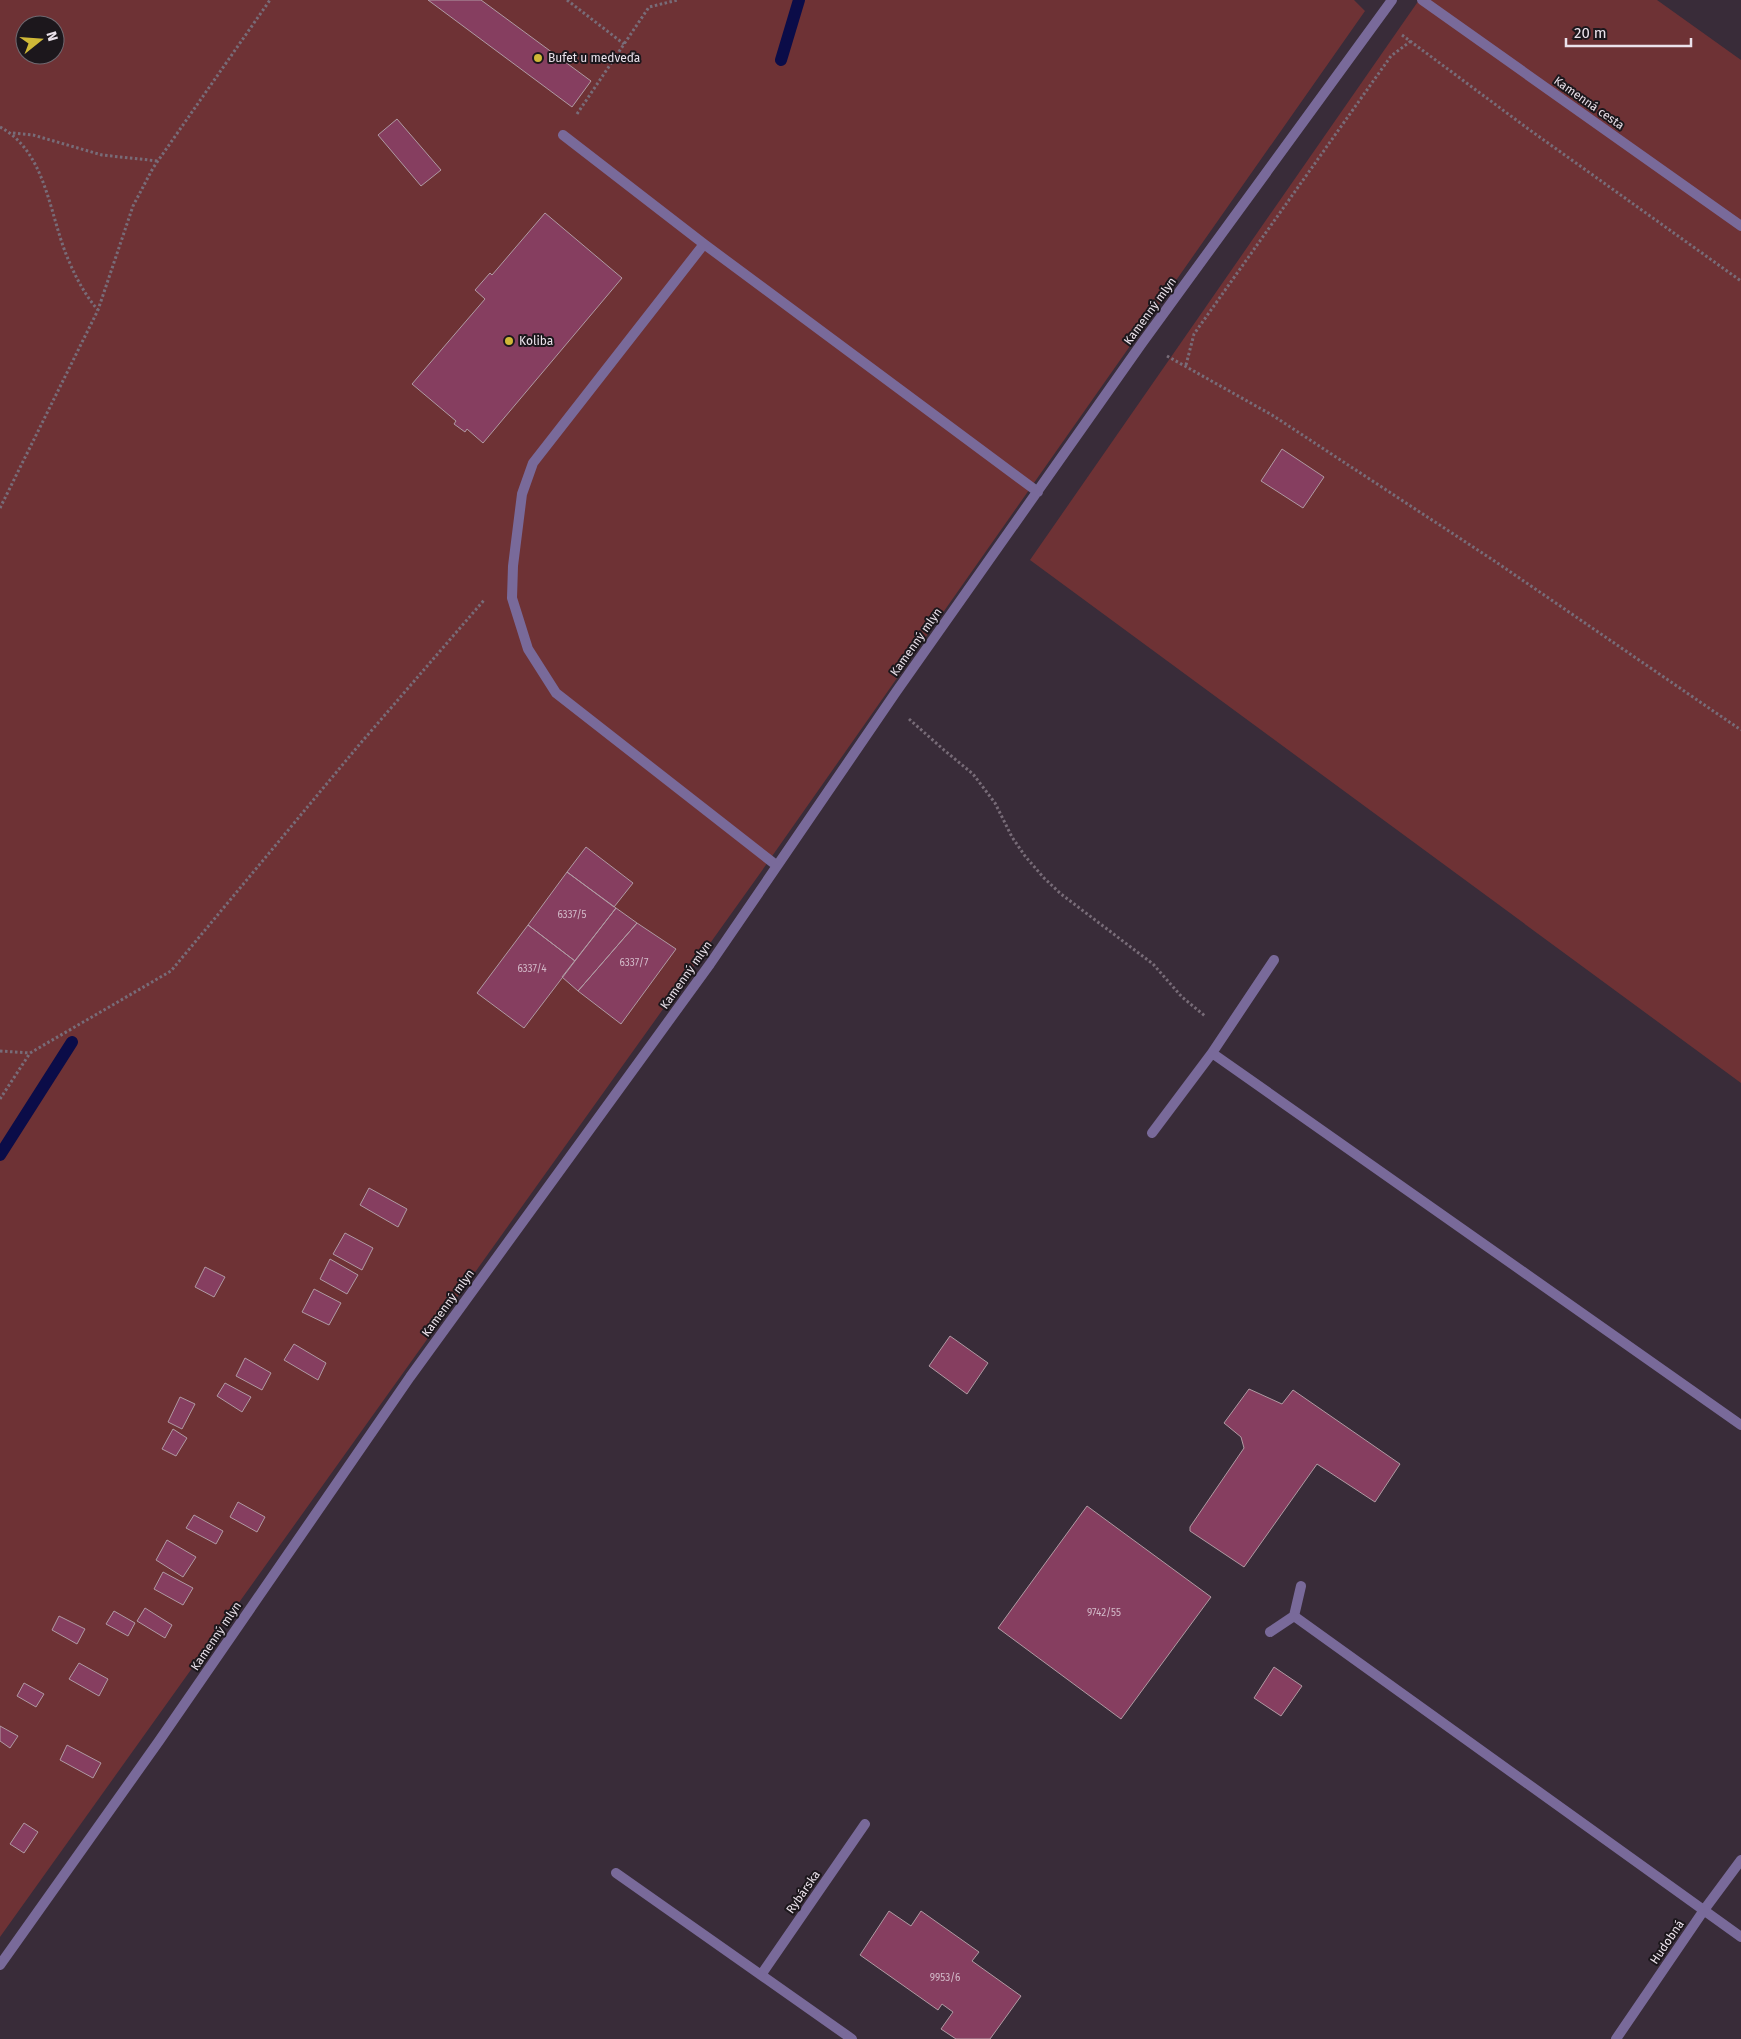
<svg xmlns="http://www.w3.org/2000/svg" width="1741" height="2039" font-family="'Fira Sans',sans-serif">
<style>
.green{fill:#6e3235;fill-rule:evenodd}
.lines{fill:none;stroke-linecap:round;stroke-linejoin:round}
.stream{stroke:#0b0c48;stroke-width:12}
.building{fill:#863e60;stroke:#b09aa3}
.path{stroke:#786c78;stroke-width:3;stroke-dasharray:2.5 2.5;stroke-linecap:butt}
.lane{stroke:#796a9a;stroke-width:10}
.street{stroke:#796a9a;stroke-width:10}
.poi-dot{fill:#cfb837;stroke:#1c171c;stroke-width:2}
.labels{text-anchor:middle;dominant-baseline:central;stroke-width:4;stroke-linejoin:round;paint-order:stroke}
.number-label{font-size:10px;fill:#d2b9c8}
.poi-label{font-size:12px;fill:#ebe2eb;stroke:#1c171c;text-anchor:start}
.street-label{font-size:12px;fill:#ebe2eb;stroke:#1c171c}
</style>
<rect width="100%" height="100%" fill="#392c39"/>
<path class="green" d="M0,0H1354L1365,11L761,872L0,1937ZM25,25H55V55H25Z
M1419,0H1657L1741,60V1083L1030,560Z"/>
<g class="lines">
<path class="stream" d="M781,60L799,0
M0,1155L72,1042"/>
</g>
<path class="building" d="M428,0H481L591,81L572,107Z
M397,119L441,170L421,186L378,135Z
M545,213L622,278L483,443L467,429L465,432L454,424L456,421L412,384L485,299L475,290L490,273L492,275Z
M1282,449L1324,477L1303,508L1261,481Z
M586,847L633,883L614,907L567,872Z
M567,872L616,908L575,961L528,925Z
M616,908L637,923L578,991L562,977Z
M637,923L676,949L621,1024L578,991Z
M528,925L575,961L524,1028L477,993Z
M369,1188L407,1209L398,1227L360,1205Z
M345,1233L373,1248L362,1270L333,1254Z
M330,1259L358,1275L347,1294L320,1279Z
M205,1267L225,1277L214,1297L195,1287Z
M314,1289L341,1303L329,1325L302,1312Z
M950,1336L988,1363L967,1394L929,1366Z
M294,1344L326,1363L318,1380L284,1360Z
M245,1358L271,1373L262,1390L236,1376Z
M225,1383L251,1397L242,1412L217,1396Z
M1249,1389L1282,1404L1293,1390L1400,1464L1375,1502L1317,1464L1244,1567L1190,1531V1527L1244,1448L1241,1437L1224,1423Z
M180,1397L195,1404L182,1429L168,1422Z
M173,1429L187,1438L176,1456L162,1449Z
M238,1502L265,1517L257,1532L230,1517Z
M1087,1506L1211,1597L1121,1719L998,1628Z
M194,1515L223,1531L216,1544L186,1528Z
M167,1540L196,1557L183,1577L156,1560Z
M163,1572L193,1588L183,1605L154,1589Z
M145,1608L172,1625L165,1638L137,1621Z
M114,1611L135,1623L128,1636L106,1624Z
M59,1616L85,1629L77,1644L52,1630Z
M79,1663L108,1679L99,1696L69,1679Z
M1274,1667L1302,1686L1281,1716L1254,1698Z
M24,1683L44,1694L36,1707L17,1696Z
M0,1726L18,1736L10,1748L0,1741Z
M67,1745L101,1763L93,1778L60,1760Z
M24,1823L38,1832L24,1853L10,1844Z
M889,1911L911,1926L921,1911L979,1952L972,1961L1021,1996L990,2039H956L941,2029L953,2012L942,2004L938,2010L860,1955Z"/>
<g class="lines">
<path class="path" d="M567,0L624,44
M1402,35L1527,128L1741,281
M577,114L649,7L678,0
M0,127C45,151 49,211 66,254C74,274 84,294 98,310
M13,133L33,135L102,155L158,161
M1167,356L1272,415L1496,562L1741,730
M1186,365L1194,334L1391,56L1411,41
M0,508L98,310L133,206L153,168L270,0
M909,719L944,750L973,774L995,803L1012,837L1025,856L1044,878L1061,894L1153,964L1182,997L1205,1016
M0,1051L30,1053
M0,1099L30,1053L171,971L359,745L485,599"/>
<path class="lane" d="M563,135L704,244L1038,492
M704,244L533,463L522,494L513,566L512,598L528,649L556,693L776,865
M0,1965L159,1741L410,1377L710,964L896,692L1142,343L1392,0"/>
<path class="street" d="M1422,0L1741,226
M1274,960L1212,1053L1741,1425
M1152,1133L1212,1053
M1294,1616L1741,1937
M1270,1632L1294,1616L1301,1586
M616,1873L852,2039
M761,1975L865,1824
M1616,2039L1704,1910L1741,1860"/>
</g>
<g class="poi-dot">
<circle cx="538" cy="58" r="5"/>
<circle cx="509" cy="341" r="5"/>
</g>
<g class="labels">
<g class="number-label">
<text x="572" y="915">6337/5</text>
<text x="634" y="963">6337/7</text>
<text x="532" y="969">6337/4</text>
<text x="1104" y="1613">9742/55</text>
<text x="945" y="1978">9953/6</text>
</g>
<g class="poi-label">
<text x="548" y="58">Bufet u medveďa</text>
<text x="519" y="341">Koliba</text>
</g>
<g class="street-label">
<text transform="translate(1589 103) rotate(35)">Kamenná cesta</text>
<text transform="translate(1150 311) rotate(-54)">Kamenný mlyn</text>
<text transform="translate(916 642) rotate(-55)">Kamenný mlyn</text>
<text transform="translate(686 975) rotate(-55)">Kamenný mlyn</text>
<text transform="translate(448 1303) rotate(-54)">Kamenný mlyn</text>
<text transform="translate(216 1636) rotate(-56)">Kamenný mlyn</text>
<text transform="translate(803 1892) rotate(-55)">Rybárska</text>
<text transform="translate(1667 1942) rotate(-56)">Hudobná</text>
</g>
</g>
<g transform="translate(40 40) rotate(73)"><circle r="24" fill="#1c171c" stroke="#6f686f"/>
<path d="M0-4L9 19L0 12L-9 19Z" fill="#cfb837"/>
<text y="-8" font-size="14" font-weight="bold" text-anchor="middle" fill="#ebe2eb">N</text>
</g>
<path d="M1566 38v8h125v-8" fill="none" stroke="#ebe2eb" stroke-width="2.5"/>
<text x="1574" y="38" font-size="15" fill="#ebe2eb" stroke="#1c171c" stroke-width="4" paint-order="stroke">20 m</text>
</svg>
